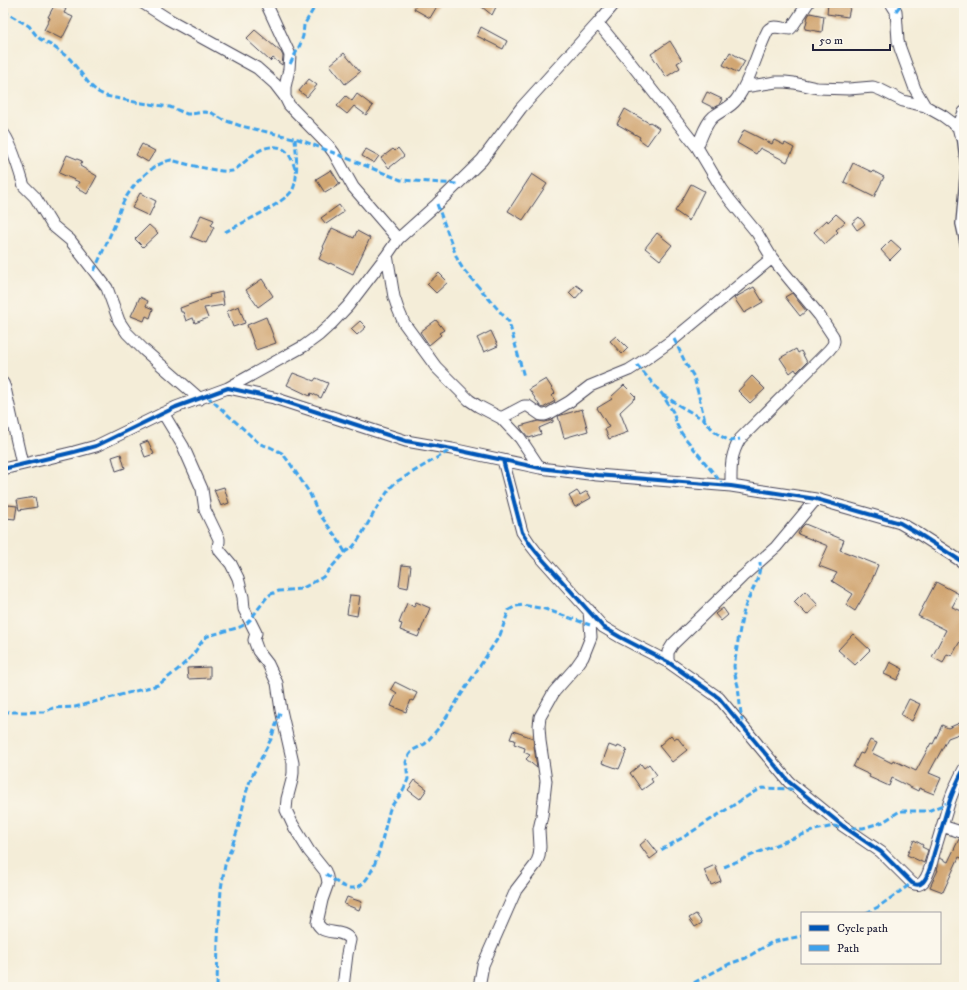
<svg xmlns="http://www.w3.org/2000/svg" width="967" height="990" font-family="'IM FELL DW Pica',serif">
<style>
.building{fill:#d1a672}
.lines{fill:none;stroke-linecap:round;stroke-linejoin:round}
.lane-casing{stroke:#424053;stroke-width:8}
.street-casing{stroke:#424053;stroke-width:13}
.lane{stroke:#fff;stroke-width:5.5}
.street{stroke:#fff;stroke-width:11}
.quiet{stroke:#3ea2ec;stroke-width:3;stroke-dasharray:6 3;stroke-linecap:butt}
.cycleway-casing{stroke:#fbf7ec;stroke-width:6}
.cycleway{stroke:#0057b8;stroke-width:4}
</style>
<rect width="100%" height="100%" fill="#fbf7ec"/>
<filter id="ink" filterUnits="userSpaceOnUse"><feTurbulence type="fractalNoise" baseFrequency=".025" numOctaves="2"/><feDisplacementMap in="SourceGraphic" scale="8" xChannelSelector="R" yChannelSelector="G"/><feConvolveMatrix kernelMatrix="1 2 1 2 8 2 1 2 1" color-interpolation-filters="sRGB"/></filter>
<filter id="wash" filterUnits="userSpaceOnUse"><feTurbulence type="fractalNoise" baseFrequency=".012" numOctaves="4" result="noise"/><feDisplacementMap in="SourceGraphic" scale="16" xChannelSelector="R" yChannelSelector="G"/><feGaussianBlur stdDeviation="0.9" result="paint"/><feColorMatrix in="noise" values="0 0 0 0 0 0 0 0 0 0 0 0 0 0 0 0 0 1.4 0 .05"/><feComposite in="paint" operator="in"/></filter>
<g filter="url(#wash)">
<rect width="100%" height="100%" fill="#f4edd8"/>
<g id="blocks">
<path class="building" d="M417,3H439L430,18L414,9Z
M477,3H498L492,15Z
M828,3H851L848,17L827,14Z
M55,4L66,9L64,13L73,17L62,39L44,30L50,18L48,17Z
M810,13L824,16L822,32L805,29L808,16Z
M481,27L507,41L503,49L477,36Z
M255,30L281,52L283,56L282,65L273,58L270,61L246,39Z
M670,41L682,60L677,63L680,68L666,77L651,54Z
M730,52L745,61L738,73L723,65Z
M344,53L360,72L345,84L330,65Z
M309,79L317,85L307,97L299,91Z
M707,92L722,99L719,105L714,108L702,102Z
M357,94L373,106L366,115L354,106L347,114L337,106L346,96L352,101Z
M625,109L649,123L650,122L659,128L647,145L639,139L640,137L617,124Z
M744,130L772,144L774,140L784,145L785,143L794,148L787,162L760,148L756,154L737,143Z
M142,144L155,151L148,162L136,155Z
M398,148L404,156L389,168L381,158L393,149L395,151Z
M366,149L379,156L374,163L362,156Z
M67,155L82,161L80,166L97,176L87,194L76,187L79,182L59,173Z
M853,163L872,172L873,171L884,177L874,197L844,182Z
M331,170L340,184L325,193L316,179Z
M532,174L547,184L523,220L508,211Z
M691,184L704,191L689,221L675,211L681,202Z
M140,193L156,201L149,216L132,208Z
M339,205L344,212L326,224L321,218Z
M836,214L845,222L836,230L838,232L825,244L814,232L827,220L828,222Z
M201,215L214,220L211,225L214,227L206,243L191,237Z
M859,217L865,224L857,230L852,223Z
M149,225L158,233L143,247L135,239Z
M332,228L354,238L357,231L370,238L353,274L330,263L329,264L319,259L324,248L323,247Z
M657,233L672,245L660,260L645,248Z
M891,240L901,249L890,260L881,250Z
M439,273L448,282L436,293L427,284Z
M262,279L273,296L258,307L246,290Z
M576,285L583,290L575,299L569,293Z
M754,287L763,302L744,313L734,298Z
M222,292L224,305L204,308L208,318L195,323L193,318L186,321L183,312H181L180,308L210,297L209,295Z
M792,293L806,311L800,316L785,297Z
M140,297L148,301L146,306L153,309L150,318L146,316L144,321L131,316Z
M239,306L245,323L233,327L227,311Z
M266,317L276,343L256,350L247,325Z
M436,320L444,330L439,333L441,335L429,345L420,332Z
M360,321L366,327L357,335L351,329Z
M491,331L498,346L484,352L477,338Z
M616,336L628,348L622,354L610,341Z
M796,349L798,353L801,351L807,362L797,372L795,369L790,373L780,358Z
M293,373L314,381L316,378L328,383L321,398L311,393L310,396L287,385Z
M752,376L765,389L750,403L738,391Z
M546,379L555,393L552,396L555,401L543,408L540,406L529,389Z
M624,385L636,397L620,412L628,432L609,439L605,429L609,427L597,408L612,399L611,397Z
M582,409L588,431L564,438L558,416Z
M553,420V422L539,428L541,434L529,438L522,430L520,426L538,421L545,422Z
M148,441L154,454L145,457L140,444Z
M121,454L125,468L116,471L112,457Z
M224,487L229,503L221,506L214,490Z
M577,491L580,495L587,491L591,498L575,507L569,496Z
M35,497L37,507L19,510L17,500Z
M8,505L17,506L15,519L6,518Z
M805,524L844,540L840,550L878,565L869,587L855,611L846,605L853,594L832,581L837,573L819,566L828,546L798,534L801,528Z
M402,565L411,566L408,588L399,586Z
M936,582L959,594L952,607L964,612V634L952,656L947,654L943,663L932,657L946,630L918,616Z
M805,591L818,605L807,615L794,602Z
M350,595L360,596L357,616L347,614Z
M416,602L430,608L418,637L400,630L402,624L399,623L407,603L414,607Z
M723,608L728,615L721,621L715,614Z
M853,634L870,650L855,665L838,650Z
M890,662L903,669L897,680L884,674Z
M210,667V678L188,679L187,668Z
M395,682L417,693L413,701L411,700L406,712L391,706L397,693L391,689Z
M909,699L920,704L912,721L901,715Z
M962,722L964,727V732L948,738L929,773L941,778L934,794L919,788L918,791L892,778L889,786L869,777L870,775L853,767L860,753L863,754L870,740L877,743L872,753L892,763L893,760L916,771L931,743L933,744L942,725L948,728Z
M513,731L533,738L537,768L526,759L530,755L524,752L525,748L514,744L515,740L510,739Z
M671,735L674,739L677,737L687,750L672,762L659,746Z
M609,745L617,748L618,746L627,750L619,769L602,763Z
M641,764L644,768L649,764L657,775L651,779L653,782L642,790L630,773Z
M415,780L427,789L420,799L408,790Z
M647,839L658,853L650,859L640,845Z
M959,839L964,840V859L959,857L943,892L930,887L938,870H937L940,858L948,862Z
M914,840L923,845L922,847L928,850L924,863L907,855Z
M715,865L721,881L711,885L704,870Z
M347,897L362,902L359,910L344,904Z
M696,914L702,923L695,927L689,918Z"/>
</g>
</g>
<g filter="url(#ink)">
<use href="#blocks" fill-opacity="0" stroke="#424053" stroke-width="1"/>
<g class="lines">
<g class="lane-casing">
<path id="lane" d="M960,135L964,167L959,224L964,247"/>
</g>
<g class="street-casing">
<path id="street" d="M143,3L168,19L257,68L275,84L285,97
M266,3L290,55L289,69L285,87V97L289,105L328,145L334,153L353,187L398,239
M891,3L896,11L898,41L900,48L915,89L925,106L943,116L958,127L960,135
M598,23L629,61L697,147L722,189L730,200L757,233L772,258L819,315L833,336L834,341L833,345L829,350L740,439C730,456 731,467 731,486
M744,87L776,82H785L794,83L817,88L849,89L873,87L881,90L903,101L925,106
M958,127L964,112
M3,133C11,141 20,173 24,186L35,197L52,225L70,240L101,280L107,288L119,321L127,333L144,350L200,399
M697,147C702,137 705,124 713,117C720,111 730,108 736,100C751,80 756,53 768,30C774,24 782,29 790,29L792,27L808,3
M387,255L394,297L398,309L404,323L436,367L469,400L478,406L501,418L520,438L540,468
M3,383L5,388L22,464
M228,388L304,346L319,335L331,324L348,306L387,255L398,239L437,204L482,160L521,108L598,23L615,3
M163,413L183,446L202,489L205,510L219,539V542L218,546L220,551L231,564L238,578L243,597L244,609L256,633L254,640L258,651L268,664L277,683L281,710L293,763V773L292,780L287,799L286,810L293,825L309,851L325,871L327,877L328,883L322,900L317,923C318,925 320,927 322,929C330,934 344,930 350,940L347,954L343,987
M501,418L524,406H528L541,415H545L550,413L569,402L590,386L629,370L637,365L674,339L772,258
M503,460L522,532L530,544L537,553L603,627L620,637L668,662L715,695L719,698L789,782L843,826L881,852L912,883C916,885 919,886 923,882C929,876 932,861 934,853C939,837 944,820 949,803C953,791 958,780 964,769
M3,469L74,452L96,446L176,407L228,388L274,398L406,441L452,449L540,468L597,475L731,486L816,499L900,523L919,534L964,563
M668,662V652L673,644L742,577L776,547L816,499
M942,826L964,833
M479,987L483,965L516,890L536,864L539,856L540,847L539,829L542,816L546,781L540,741L539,726L540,717L554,692L576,667L583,657L591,637L589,610"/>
</g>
<use href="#lane" class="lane"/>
<use href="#street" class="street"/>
<path class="quiet" d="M3,11L29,26L36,35L40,39L54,47L70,59L91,86L98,92L106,96L135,102L170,107L187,114H192L204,112L212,113L224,120L241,126L298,139L334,153L401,180L457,184
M896,11L902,3
M290,64L300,45L303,36L304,25L317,3
M3,146H5
M437,204L458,261L463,269L509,322L524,377
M225,232C240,224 287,202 293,189C299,176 296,152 295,139
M94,271C100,258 106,244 112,231C117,221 119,209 125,199C134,183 152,164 171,160C186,164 201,168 216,170C221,171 227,172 232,171C235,170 239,167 242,164C252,156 262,145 277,147C289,148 293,162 296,172
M674,339L686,364L694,377L705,421
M637,365L662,394L673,412L677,425L682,434L723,485
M663,395L674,402L680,406L703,419L715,432L724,438L731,441L740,439
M207,396L260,444L270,447L282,453L289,462L309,492L318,512L337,538L345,552
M3,712H44L53,708L75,707L158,685C169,677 180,668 190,658C197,651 200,641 208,636L240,627L246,624L250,620L267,597L271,594L279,591L301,589L323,577L345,552L353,547L359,539L379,504L391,487L396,482L452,449
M742,723L738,686L735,675L734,666C737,649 739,631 743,614C747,596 761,581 760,562
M661,850L682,838L754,792L762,788L797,789
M724,867L778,844L815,830L834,826L846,828H863L883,822L900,811H928L950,802
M326,874C333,879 341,887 350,888C376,891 384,826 390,809L393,804L401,794L406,784L408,779L406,762L409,755L413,750L425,744L442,724L500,635L509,610L516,606L523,605L545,609L590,625
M866,913L878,907L912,883
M217,987L218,939L221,889L225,865L238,829L246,793L251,778L271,739L281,710
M686,987L729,964L746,958L772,942L802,936"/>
<g class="cycleway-casing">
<path id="cycleway" d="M503,460L522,532L530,544L537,553L603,627L620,637L668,662L715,695L719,698L789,782L843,826L881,852L912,883C916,885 919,886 923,882C929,876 932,861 934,853C939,837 944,820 949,803C953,791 958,780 964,769
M3,469L74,452L96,446L176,407L228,388L274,398L406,441L452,449L540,468L597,475L731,486L816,499L900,523L919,534L964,563"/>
</g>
<use href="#cycleway" class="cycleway"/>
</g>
</g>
<rect width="967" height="990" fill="none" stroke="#fbf7ec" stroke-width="16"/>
<rect x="801" y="912" width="140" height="52" fill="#fbf7ec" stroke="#a4a2a5"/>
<rect x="809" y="925" width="20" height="6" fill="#0057b8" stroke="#a4a2a5"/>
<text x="837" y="932" font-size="12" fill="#22223b">Cycle path</text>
<rect x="809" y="945" width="20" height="6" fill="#3ea2ec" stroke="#a4a2a5"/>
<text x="837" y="952" font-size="12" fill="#22223b">Path</text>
<path d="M813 44v6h77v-6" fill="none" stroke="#22223b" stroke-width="2"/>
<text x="819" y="44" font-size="12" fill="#22223b" stroke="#fbf7ec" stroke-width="3" paint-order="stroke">50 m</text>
</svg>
